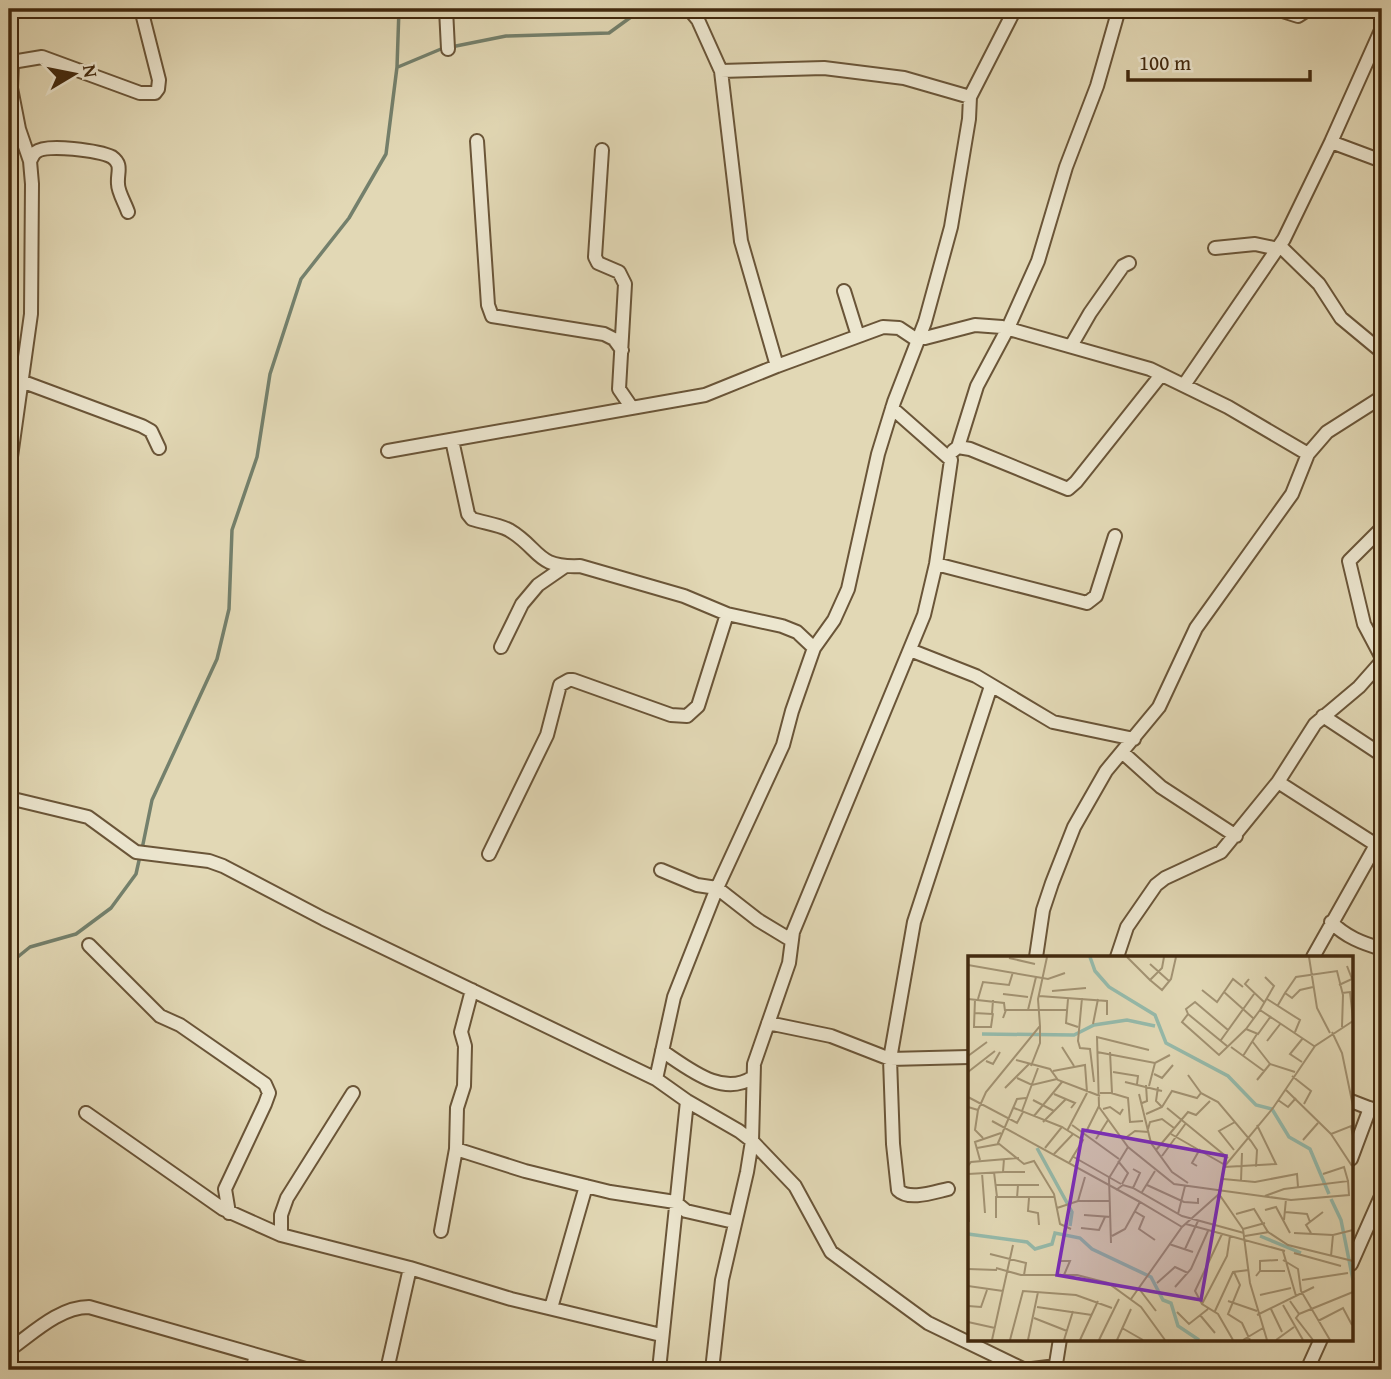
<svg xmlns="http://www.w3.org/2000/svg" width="1391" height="1379" font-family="'Gentium Book Plus',serif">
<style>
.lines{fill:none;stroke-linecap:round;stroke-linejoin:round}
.stream{stroke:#74806c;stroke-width:3.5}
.minor-casing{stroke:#6a5538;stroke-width:16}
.minor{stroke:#ece6cf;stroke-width:12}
.inset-river{fill:none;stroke:#95baab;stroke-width:3.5}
.inset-road{fill:none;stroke:#a29272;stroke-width:2}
.view{fill:#7b2cbf;fill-opacity:0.15;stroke:#7b2cbf;stroke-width:3.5}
.inset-edge{fill:none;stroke:#42290e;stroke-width:3.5}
</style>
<rect width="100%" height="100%" fill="#e2d8b5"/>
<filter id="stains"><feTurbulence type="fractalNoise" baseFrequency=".00286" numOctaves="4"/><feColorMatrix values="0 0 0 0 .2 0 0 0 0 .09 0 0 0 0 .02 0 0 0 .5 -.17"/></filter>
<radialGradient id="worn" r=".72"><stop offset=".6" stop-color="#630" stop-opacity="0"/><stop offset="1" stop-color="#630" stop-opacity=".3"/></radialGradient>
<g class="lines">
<path class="stream" d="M398,67L441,49L506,36L609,33L642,9
M142,849L152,800L217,659L229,609L232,530L257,457L270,374L301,279L349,218L386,154L397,67L399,9
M9,964L30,947L76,934L111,908L136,874L140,856"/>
<g class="minor-casing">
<path id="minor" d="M446,9L448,49
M689,9L698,20L721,71L741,241L777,366
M1276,9L1298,16L1309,9
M9,45L12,62L11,88L19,129L30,161L32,184L31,314L9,471
M12,62L42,57L140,93H155L158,89L159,80L141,9
M721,71L824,68L904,78L970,97
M477,141L488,305L492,316L604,334L614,339L622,350
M1331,142L1382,161
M602,150L595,257L598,263L619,272L625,284L619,389L632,408
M30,161C32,158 33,154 36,152C46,143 100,151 112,157C123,165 117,172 118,184C118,192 125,203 128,212
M1280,246L1319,284L1341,318L1382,352
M1215,248L1255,244L1278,249
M844,291L858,336
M1071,346L1090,313L1123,266L1129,263
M21,381L142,426L151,431L159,448
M1184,385L1284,239L1331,142L1382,28
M452,440L468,514L472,519C484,523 497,524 509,530C541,549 535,568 580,566L684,596L727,614L782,626L797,632L814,648L792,711L783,745L717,888L674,997L656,1079
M958,447L977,386L1008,328L1038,261L1066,167L1097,86L1119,9
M388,451L705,395L777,366L883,327L899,328L914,338H925L975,325L1002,327L1150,369L1228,407L1308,454
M953,451L958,447L970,449L1068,489L1076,482L1161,375
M1382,528L1349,561L1364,624L1382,658
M936,564L1087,603L1096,596L1115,536
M501,647L522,604L538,585L564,567
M814,648L834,620L848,589L878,454L894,402L925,322L951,227L969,119L970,97L1015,9
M910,650L976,676L1053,722L1134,739
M1323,716L1382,755
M1122,752L1161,787L1236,836
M1278,782L1381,848
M9,798L88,817L136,852L209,861L223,866L324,919L656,1079L687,1101L739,1131L752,1141L795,1186L831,1252L928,1323L1025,1370
M489,854L547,735L560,685L569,680H573L671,715L687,716L698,706L727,614
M661,870L697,885L717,888L758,920L791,940
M1331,922C1346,937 1362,943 1382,949
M89,945L160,1016L180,1025L265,1084L269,1093L265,1104L225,1189L229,1213
M1036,957L1043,910L1052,883L1074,827L1106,771L1159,707L1196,628L1292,494L1308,454L1327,432L1382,397
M1117,957L1127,927L1156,885L1165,878L1221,852L1278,782L1315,724L1359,687L1382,661
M1313,957L1376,845
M768,1023L831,1036L890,1059L969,1057
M662,1051C688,1068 723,1098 753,1077
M1351,1101L1382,1113
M86,1113L223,1209L281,1235L410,1268L511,1299L661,1335
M456,1149L525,1171L610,1192L675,1202L686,1211L734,1222
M1351,1159L1370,1108
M948,1189C934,1192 909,1201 898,1190L893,1144L890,1059L914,922L991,686
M441,1231L456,1149L457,1108L464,1086L465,1046L461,1032L472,990
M281,1235V1215L287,1198L353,1093
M1351,1264L1382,1194
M551,1308L586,1186
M9,1350C32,1334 59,1307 89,1307L309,1370
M252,1370L256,1355
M387,1370L410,1268
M659,1370L687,1101
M712,1370L722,1280L747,1172L752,1141L754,1064L789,963L793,932L924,615L936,564L951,460L892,408
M1024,1370L1056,1366L1065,1370
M1055,1370L1060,1339
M1307,1370L1321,1339"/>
</g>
<use href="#minor" class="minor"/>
</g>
<g transform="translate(968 956)">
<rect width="385" height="385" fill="#e2d8b5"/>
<path class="inset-river" d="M122,1L127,15L141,31L187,59L198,87L260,120L288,149L304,153L321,181L342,193L361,238M14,78L106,79L126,69L159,64L187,70M69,192L104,256L102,270M363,243L373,264L385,324M0,278L59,286L67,293L84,288L87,277L112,282L124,293L183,321L195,344L203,347L210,370L231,384M292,280L333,297"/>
<path class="inset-road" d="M159,1L182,24L194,12L196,1M341,1L349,52L362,77M41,2L67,8M182,8L201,25M0,9L80,23L97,17M297,21L306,30L292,54L346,90M281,23L277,28L296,46M182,24L194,34L203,23L208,1M371,29L384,23L379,10M234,34L249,46L256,36L285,62M84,35L118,32M256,36L265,23L275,31M317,37L328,21L369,15L375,39L374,71M374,37L382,36L385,63M35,38L60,41M71,40L139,45V59M114,42L110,85L112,92L122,93L126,126M0,43L36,47L37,55M7,43L6,71H23L25,57M10,43L15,26L41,29L45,16M100,43L98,67L110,71M299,43L332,64L327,76M310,49L317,37L324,42L332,34L345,31M60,54L68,21M6,57L24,58L25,44M220,58L259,90M35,62L38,54H100M125,68L130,43M278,73L292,54M260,74L227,46L218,53L220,58L214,66L251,99L278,73L290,78L303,60M364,76L374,97L385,150M253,84L286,38M284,85L302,108M299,85L313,67M94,91L106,110M263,91L296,115M129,96L187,107L202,99M0,100L19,86M275,100L289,78M48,104L82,113L90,124L132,140M18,105L25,108L32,96M334,106L322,98L335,82M63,110L72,87V70M85,115L117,109L119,136M0,116L27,95M145,116L170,120L169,128M186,118L194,122L205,109M220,119L233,137M324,120L343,135L336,148M49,122L64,129L89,123M289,124L302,108L327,116M157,126L194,135M181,130L187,107M190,131L188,145L194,151M37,132L61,108M317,133L363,178M132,137H144L142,96M143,137L160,142L162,166L175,165M86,138L107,147L103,152M171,138L183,187L204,216L220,227M0,141L49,167L55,156M58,142L49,143L30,187L56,208L66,205L86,238L92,268L103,273M65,144L86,155M310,144L320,151L328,142M174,147L179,145L178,129M0,151L10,154L18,136L72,70L70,43L79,1M131,151L160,191L206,228L323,244L381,239L380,225L316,233L297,240M46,152L94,171L77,192M199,152L260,202M135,153L142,151L152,158L155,153M10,154L7,174L15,182M54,155L70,112M178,158L194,151L204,135L229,142L233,137L250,146L283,185L289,194L288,211M66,160L94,126M24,165L172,246M75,166L98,143M104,169L151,203M94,171L115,184L101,207M180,173L182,166L194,163L206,172M99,175L119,137M118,176L131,150L129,81L181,94M203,178L257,209M128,183L140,164M156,183L167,175L181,176M335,184L350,167M9,192L31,188M188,194L220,156L228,159L242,145M266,194L251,175L267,166M86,198L105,178M104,200L153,228M194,200L218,167M12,204L7,186L33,177M150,205L160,217L154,228M0,210L3,206L51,202M229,210L224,207L232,193M384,210L363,178L383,170L385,180M256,211L308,208L289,169M26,216L29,241H87M35,216H57M14,217L17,257M0,218L35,216L36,203M355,218L376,211L380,225M255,223L287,226L329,218L330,231M273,225L274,197M27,229H50M179,229L216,246L230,247V242M165,232L172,217L165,213M148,234L155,229L165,232L214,260L276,277M174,236L187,215M0,238L1,266M28,240V262M49,242L50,229H71M61,242L60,255L70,257L71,269M110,245L117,221M89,252L110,245H141M297,254L308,251L322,277M166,255L176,261L171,273L187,284M317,256L339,258L342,266M210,258L217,230M268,258L286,253L300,276L320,289L385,305M116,259L143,261M316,264L318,243M218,268L317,295M113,272L131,274L137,261M275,273L297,267M326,277L365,279L385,274M343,277L338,269L355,256M254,278L227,335L234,348L250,358L265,384M144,280L157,273L172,246L214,271M277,280L301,276M143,287L141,222L160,191M201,288L225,296M217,293L230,265M315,295L328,340M326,297L373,310M22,298L58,307L56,319M363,300L365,279M315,304L330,313L333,335L362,384M90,305H102L96,319M28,312L53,319H109L140,327L173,351L197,384M0,313L29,314M292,315V305L310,304M266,316L272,329L260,358L274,367L282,384M288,320L292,315H317M334,324L380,317M189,327L207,311L220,317M0,330L35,335M207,331L223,313L240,275M172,334L188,355M292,339L323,332M163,343L214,271L251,238M260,345L289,355M322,345L331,358L328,362L345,384M234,348L259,300L262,280M315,349L335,384M0,350L13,351L19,334M69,351L124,359M303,353L314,376M247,355L265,316L281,314M209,356L221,368L240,353M331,358L385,336M232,359L247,377M289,359L346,331M66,362L99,375M350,365L375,352L384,369M0,366L27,372M154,372L175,384M24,384L45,289M42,384L55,335L108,339L144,352M60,384L70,336M96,384L105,355M112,384L130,345M131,384L151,343M149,384L163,353M275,384L295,372M299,384L282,327L275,273L251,238L256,211L305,152L347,90L385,65M308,384L326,371"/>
<path class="view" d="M115,174L258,200L233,344L89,319Z"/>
<rect width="385" height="385" class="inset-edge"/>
</g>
<rect width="1391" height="1379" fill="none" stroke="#e2d8b5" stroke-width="35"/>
<rect x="10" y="10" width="1370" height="1358" fill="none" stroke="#42290e" stroke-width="3.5"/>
<rect x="18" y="18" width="1356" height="1344" fill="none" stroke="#42290e" stroke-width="2"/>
<g transform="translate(74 74) rotate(80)" stroke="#ece6cf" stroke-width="5" paint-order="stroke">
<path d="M0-5L12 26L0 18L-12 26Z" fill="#42290e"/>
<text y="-10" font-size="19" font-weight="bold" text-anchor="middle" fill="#42290e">N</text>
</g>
<path d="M1128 70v10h182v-10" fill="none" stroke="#42290e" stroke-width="3.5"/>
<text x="1139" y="70" font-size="21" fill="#42290e" stroke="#ece6cf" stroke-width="5" paint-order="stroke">100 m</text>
<rect width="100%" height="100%" filter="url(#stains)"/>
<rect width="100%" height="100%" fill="url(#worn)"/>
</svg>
